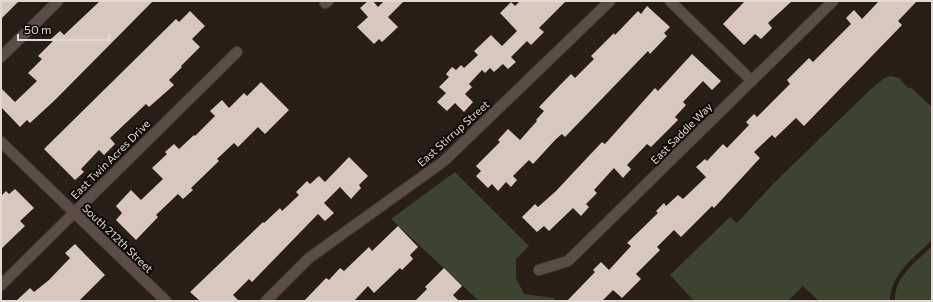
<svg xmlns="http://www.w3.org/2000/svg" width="933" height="302" font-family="Commissioner,sans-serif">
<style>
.green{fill:#3c4430}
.building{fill:#d7c7bd}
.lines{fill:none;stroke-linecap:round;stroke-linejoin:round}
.minor-casing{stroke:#443a35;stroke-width:12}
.minor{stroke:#5b4d45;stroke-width:10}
.labels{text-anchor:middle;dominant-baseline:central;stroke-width:4;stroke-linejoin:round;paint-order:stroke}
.street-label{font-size:11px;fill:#e1d9d4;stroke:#0e0906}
</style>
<rect width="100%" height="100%" fill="#291e16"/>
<path class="green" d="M890,76L899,78L909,89L910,87L932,107V240C914,258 890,274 890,301H819L803,286L788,301H694L670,275L730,217L737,223L774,183L871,89L883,79Z
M455,172L529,246L516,259V278L524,294L554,298L556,301H479L391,219Z
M932,246V301H895C894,277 916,262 932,246Z"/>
<path class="building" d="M1,1H19L1,19Z
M100,1H153L55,100L30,123L27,120L20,127L1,107V88L15,102L37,81L28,73L42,59L38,56L53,41L51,39L60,31L64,35Z
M368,1H373L378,7L384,1H404L388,17L398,27L382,42L379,39L374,44L357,27L368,17L360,8Z
M520,1H566L539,28L544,32L531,45L527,41L511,57L516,62L508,69L503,64L494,72L490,68L485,73L482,70L469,84L472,87L465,94L473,102L464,112L455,103L447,111L437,102L446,93L439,87L449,77L446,74L452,67L456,70L461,65L464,68L478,55L474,51L491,35L502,46L517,31L500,13L511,2L515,6Z
M745,1H792L768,23L772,28L761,39L755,34L744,45L723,24Z
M879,1H917L898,21L902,25L804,126L796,118L775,138L772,135L754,152L760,158L714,208L712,206L681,237L674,230L657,247L660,250L636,274L641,279L622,298L613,290L602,301H567L595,272L593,270L601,262L609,270L631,246L627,243L658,213L656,211L664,203L666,206L678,195L683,199L706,177L696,167L705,159L707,161L723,144L727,148L749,125L746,122L754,114L757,117L790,84L787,80L809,58L813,62L851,24L846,18L854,10L862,19Z
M647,6L670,27L664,33L667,36L650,54L648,51L565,137L562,134L556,139L533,164L529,160L513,176L517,180L511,187L506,182L498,191L492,184L488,188L476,176L481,171L476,166L500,142L498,140L508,129L520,140L537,121L536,120L544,111L539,107L561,84L571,74L575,78L594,59L591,56L614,33L615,35L638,11L641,14Z
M190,11L205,26L192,39L200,47L181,66L182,67L169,80L174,85L149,107L146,104L110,138L115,144L104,155L99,150L81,169L84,172L75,180L44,149L176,19L179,22Z
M692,54L721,81L712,90L703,81L683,102L686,105L675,117L678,120L651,147L647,144L627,165L631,169L623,178L614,168L594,190L597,193L586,204L589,207L581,216L573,208L549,231L544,226L537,232L522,217L535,204L538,207L556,191L602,142L605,144L655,88L658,91Z
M261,82L289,110L265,134L258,127L238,147L234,143L217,159L219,161L191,188L193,190L183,199L178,194L156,215L158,217L136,240L116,220L122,213L116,206L131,190L141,200L163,179L152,168L167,154L165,152L174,144L179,149L194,135L195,136L215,116L210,111L222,100L229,108L244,93L247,96Z
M349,157L368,176L359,185L361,188L351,199L340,187L324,203L334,213L325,221L318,214L252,282L249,279L233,295L239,301H200L190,292L263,222L264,223L280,208L282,211L299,195L296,192L307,181L310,184L319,176L325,182Z
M15,189L34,208L20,221L25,226L1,249V196L6,191L9,194Z
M398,226L418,247L410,255L413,259L402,270L400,268L374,293L368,286L354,301H304L326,278L329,280L340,268L344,271L369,247L372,251Z
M75,244L105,275L79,301H16L30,288L34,292L49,280L70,258L65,253Z
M444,268L462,286L453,295L459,301H415L427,289L425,287Z"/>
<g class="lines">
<g class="minor-casing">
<path id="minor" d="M670,1L752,81
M325,3L328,1
M1,57L58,1
M1,142L166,301
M539,270L568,261L833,1
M1,285L237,52
M266,301L309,258L444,161L610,1"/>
</g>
<use href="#minor" class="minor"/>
</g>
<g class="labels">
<g class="street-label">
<text transform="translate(453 133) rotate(-42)">East Stirrup Street</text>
<text transform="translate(681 133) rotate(-45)">East Saddle Way</text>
<text transform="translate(110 159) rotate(-45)">East Twin Acres Drive</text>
<text transform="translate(118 238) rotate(44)">South 212th Street</text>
</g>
</g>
<rect width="933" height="302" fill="none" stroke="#e1d9d4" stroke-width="4"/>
<path d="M18 34v6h91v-6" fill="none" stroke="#e1d9d4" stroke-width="2"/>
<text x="24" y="34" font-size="12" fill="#e1d9d4" stroke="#0e0906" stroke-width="3" paint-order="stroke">50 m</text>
</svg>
